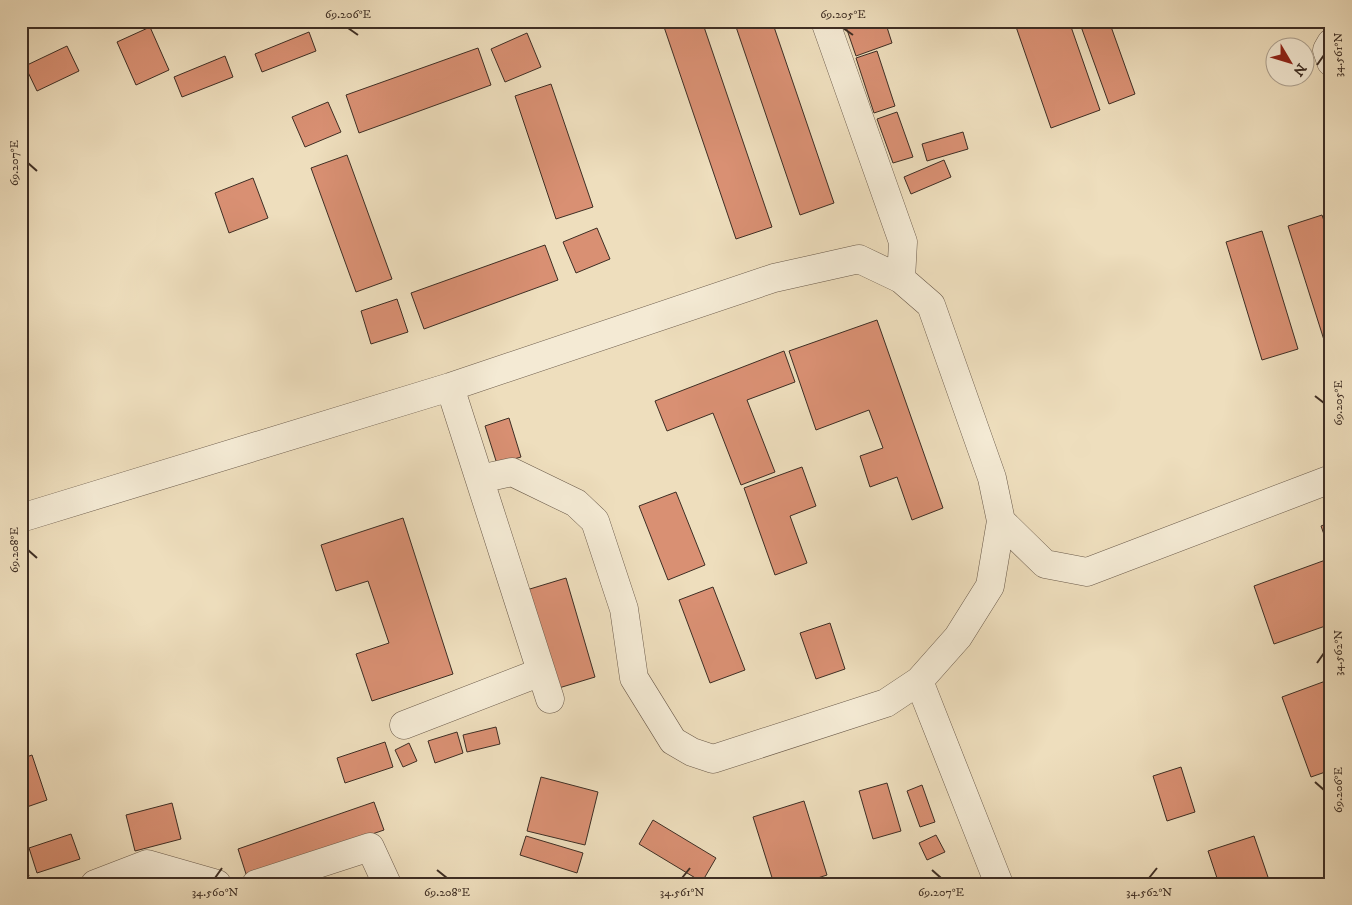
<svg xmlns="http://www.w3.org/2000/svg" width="1352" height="905" font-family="'IM FELL DW Pica',serif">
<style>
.building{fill:#d99073;stroke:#3e2e24}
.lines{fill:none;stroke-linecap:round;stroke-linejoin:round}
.minor-casing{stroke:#6a5a4a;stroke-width:29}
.minor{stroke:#f4ead4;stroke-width:28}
.ticks{fill:none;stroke:#3e2e24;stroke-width:2}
.neatline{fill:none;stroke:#3e2e24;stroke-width:2}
.ticks-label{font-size:12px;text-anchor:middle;fill:#3e2e24}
</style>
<rect width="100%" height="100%" fill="#eedebd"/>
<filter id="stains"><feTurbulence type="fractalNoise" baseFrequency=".004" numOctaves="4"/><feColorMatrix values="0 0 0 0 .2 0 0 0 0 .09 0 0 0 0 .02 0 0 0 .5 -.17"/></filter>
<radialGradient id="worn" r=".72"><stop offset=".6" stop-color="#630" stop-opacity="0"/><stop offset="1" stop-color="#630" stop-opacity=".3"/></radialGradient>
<path class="building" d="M662,21H702L772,227L736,239Z
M734,21H772L834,203L800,215Z
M853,21H885L892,43L856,56L845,24Z
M1014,21H1069L1100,110L1051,128Z
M1079,21H1109L1135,94L1109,104Z
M150,27L169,70L136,85L117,42Z
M309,32L316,51L262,72L255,54Z
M527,33L541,67L505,82L491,49Z
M67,46L79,71L37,91L25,66Z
M478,48L491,85L359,133L346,95Z
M877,51L895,106L874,113L856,58Z
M225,56L233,77L182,97L174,77Z
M551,84L593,207L556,219L515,96Z
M328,102L341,132L305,147L292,117Z
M897,112L913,157L893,163L877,119Z
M963,132L968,149L927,161L922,144Z
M347,155L392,279L356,292L311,168Z
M944,160L951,177L911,194L904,177Z
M253,178L268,218L229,233L215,193Z
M1322,215L1331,241V337L1324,340L1288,226Z
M597,228L610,259L576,273L563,242Z
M1262,231L1298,349L1262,360L1226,242Z
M545,245L558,280L424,329L411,293Z
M397,299L408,332L371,344L361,311Z
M877,320L943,508L912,520L897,477L870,487L860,456L883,448L869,410L816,430L789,351Z
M784,351L795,382L747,400L775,472L741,485L713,413L667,431L655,401Z
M509,418L521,457L497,464L485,426Z
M802,467L816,506L790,516L807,563L775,575L744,488Z
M676,492L705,565L668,580L639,506Z
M403,518L453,674L372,701L356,654L389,643L368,581L336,591L321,545Z
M1331,522V554L1321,526Z
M1331,558V624L1274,644L1254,586Z
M566,578L595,677L549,691L520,592Z
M713,587L745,670L710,683L679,600Z
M830,623L845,669L816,679L800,633Z
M1331,679V770L1311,777L1282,697Z
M496,727L500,744L467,752L463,735Z
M457,732L463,753L435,763L428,741Z
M385,742L393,767L345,783L337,758Z
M409,743L417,761L403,767L395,750Z
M32,755L47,800L21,809V759Z
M1181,767L1195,812L1167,821L1153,776Z
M541,777L598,792L585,845L527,831Z
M887,783L901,831L873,839L859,791Z
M922,785L935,822L920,827L907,791Z
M804,801L827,875L799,884H774L753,817Z
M374,802L384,830L247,877L238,849Z
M172,803L181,839L135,851L126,815Z
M653,820L716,858L702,882L639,844Z
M71,834L80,859L37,873L29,848Z
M936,835L945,852L927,860L919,843Z
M526,836L583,853L577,873L520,855Z
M1254,836L1270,883L1219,884L1208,851Z
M21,850L29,876L21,879Z"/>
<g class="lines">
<g class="minor-casing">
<path id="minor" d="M825,21L903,242L901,279
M1331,43L1327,50L1331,62
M450,387L550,699
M480,479L512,472L576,503L595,521L624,609L634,678L673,741L692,752L713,759L886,703L919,681
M21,518L450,387L774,278L859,259L901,279L931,305L992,478L1001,521L1045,564L1087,572L1331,479
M404,725L541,672
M95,884L147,864L217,884
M256,884L370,847L387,884
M999,884L919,681L958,637L990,586L1001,521"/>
</g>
<use href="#minor" class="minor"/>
</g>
<path class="ticks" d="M348,28L358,35M843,28L853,35M1317,65L1324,55M28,163L37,171M1315,396L1324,403M28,550L37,558M1317,663L1324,653M1315,782L1324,790M437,870L447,878M932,870L941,878M215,878L222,868M682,878L690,868M1149,878L1157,868"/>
<rect width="1352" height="905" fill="none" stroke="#eedebd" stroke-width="55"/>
<g transform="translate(1290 62) rotate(128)"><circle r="24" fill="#f4ead4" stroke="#ab9f8e"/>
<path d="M0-4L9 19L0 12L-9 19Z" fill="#8f2418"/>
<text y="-8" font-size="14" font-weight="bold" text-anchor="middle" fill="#3e2e24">N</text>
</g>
<rect x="28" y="28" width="1296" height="850" class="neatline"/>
<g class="ticks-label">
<text x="348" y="18">69.206°E</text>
<text x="843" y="18">69.205°E</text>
<text transform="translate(1338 55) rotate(-90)" y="4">34.561°N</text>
<text transform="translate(14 163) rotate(-90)" y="4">69.207°E</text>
<text transform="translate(1338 403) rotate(-90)" y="4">69.205°E</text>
<text transform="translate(14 550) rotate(-90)" y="4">69.208°E</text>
<text transform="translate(1338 653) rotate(-90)" y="4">34.562°N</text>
<text transform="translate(1338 790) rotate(-90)" y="4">69.206°E</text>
<text x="215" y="896">34.560°N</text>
<text x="447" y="896">69.208°E</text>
<text x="682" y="896">34.561°N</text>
<text x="941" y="896">69.207°E</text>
<text x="1149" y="896">34.562°N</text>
</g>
<rect width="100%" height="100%" filter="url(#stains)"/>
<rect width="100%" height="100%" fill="url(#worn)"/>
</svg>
